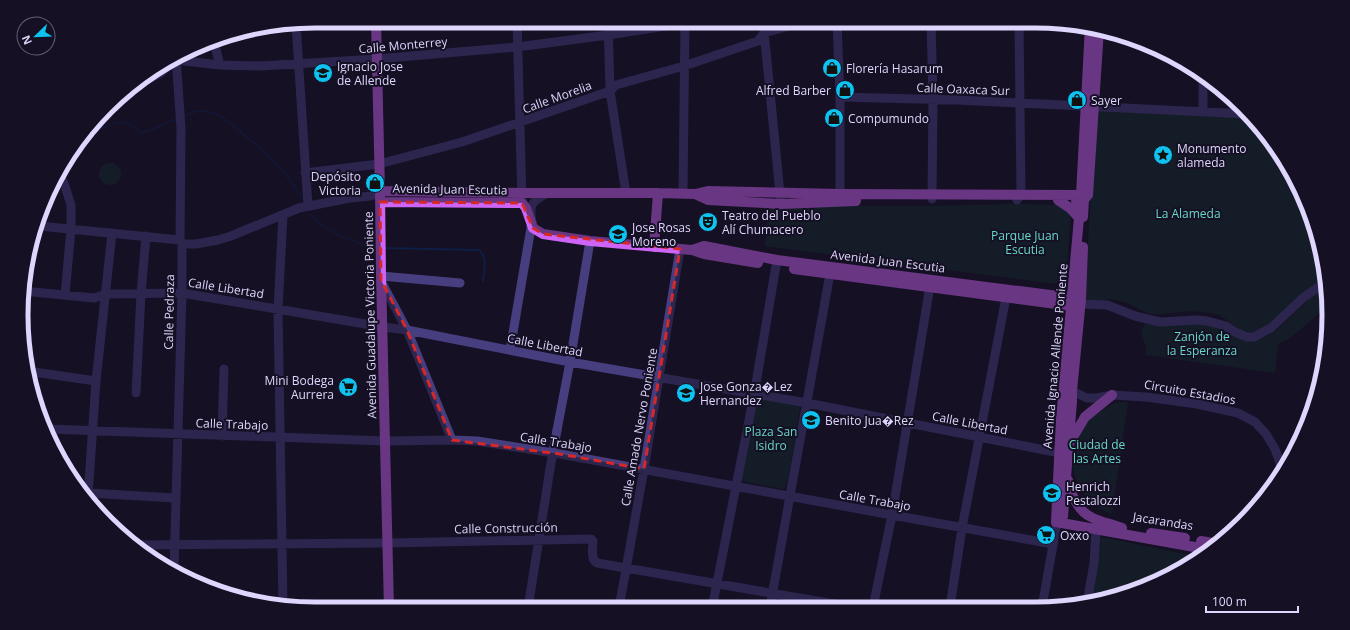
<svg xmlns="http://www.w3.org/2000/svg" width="1350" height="630" font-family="'Open Sans',sans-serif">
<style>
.green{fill:#132c2e}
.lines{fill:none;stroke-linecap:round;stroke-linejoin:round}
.stream{stroke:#0f1e44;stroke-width:2}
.minor{stroke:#473e80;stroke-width:9}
.major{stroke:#cd64f6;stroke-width:10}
.highway{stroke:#f55894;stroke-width:12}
.minor-bridge{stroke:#473e80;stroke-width:9}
.marked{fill:none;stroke:#d62828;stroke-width:3;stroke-dasharray:8 5;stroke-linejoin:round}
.labels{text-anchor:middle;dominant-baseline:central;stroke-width:4;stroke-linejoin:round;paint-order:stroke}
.street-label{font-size:12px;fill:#ded6fc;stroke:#151024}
.poi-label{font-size:12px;fill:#ded6fc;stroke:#151024;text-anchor:start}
.park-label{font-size:12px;fill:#66d8c7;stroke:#151024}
.rim{fill:none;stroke:#ded6fc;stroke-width:5}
</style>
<rect width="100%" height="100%" fill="#151024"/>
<path class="green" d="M1097,109L1251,117L1279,151L1307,202L1323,257L1325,277L1304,292L1268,326L1260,332L1251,333L1236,327L1220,315L1211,313L1192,311L1159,314H1150L1127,303L1113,299L1098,301L1084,299Z
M99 174a11 11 0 1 1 22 0a11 11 0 1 1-22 0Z
M1021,204L1062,205L1071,213L1066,274C1063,282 1057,284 1048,283L765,246L768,206H932Z
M1321,290L1328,303V306L1290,338L1278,344L1275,373L1146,355V347L1141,331L1145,324H1204L1219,328L1251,341L1261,339L1276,331L1310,298Z
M755,398L799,406L800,409L787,484L784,489L741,481Z
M1128,402L1112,514C1102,511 1094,504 1087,497C1061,467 1071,427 1105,409C1108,407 1112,404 1116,403C1119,402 1124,402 1128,402Z
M1101,537L1194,556L1199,557L1148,587L1090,602L1098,539Z"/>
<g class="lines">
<path class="stream" d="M184,116C192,112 204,109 214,113C222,116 230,123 237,129C262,149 286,170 302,198
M90,132L120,122L130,124L141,133L151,130L178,118
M311,215C314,218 317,221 320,224C330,233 364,246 377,248
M383,248L479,250C488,258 484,270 483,281"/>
<path class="minor" d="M517,21L522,200
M608,21L610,91L626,193
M763,21L781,204
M837,21L840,97V202
M931,21L933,99L932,199
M296,24L308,206
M166,62L176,60L220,65L260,66L377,59L517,47L608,35L685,23
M220,65L214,42L258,30
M1203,74V111
M129,88L159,74L175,61
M840,97L957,100L1248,114
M305,173L379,164L462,142L610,91L616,85L684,66L758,41L764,33L807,21
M58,174L64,183L71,205V229L65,295
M683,193L685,21
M1017,200L1021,194L1019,21
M39,226L180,240
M182,244H196L218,240L231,236L299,208L350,198L371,196L380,191
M381,276L460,283
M381,281L407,330L452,440
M23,291L94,298L106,294L182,293L383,327L407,330L570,362L807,403L1060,453
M1080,304L1107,305L1135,316L1160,322L1196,320L1207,321L1226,326L1233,331L1247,337H1254L1271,328L1304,297L1326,282
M510,350L532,222C529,205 531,202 547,193
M27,371L96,381
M1072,391L1087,398H1097L1112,395L1146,397L1197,404L1238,413L1255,422L1266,434L1275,449L1282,469
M136,393L141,294L146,236
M48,429L385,441L452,440L477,441L560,454L892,515L1053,544
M557,430L570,362L590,241
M222,436L224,369
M89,493L175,498
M88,496L96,381L112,233
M135,545L388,543L591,539L593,541C593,548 590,559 597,563L852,607
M174,569L182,293V244L180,240L181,128L176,57
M1087,603L1094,563L1096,530
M283,606L278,309L283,215
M770,607L831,268
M873,607L892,515L931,280
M950,607L962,528L1007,292
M1042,607L1056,528V522
M528,608L550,469
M619,608L644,469L680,249
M712,608L754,395L777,260"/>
<path class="major" d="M376,21L380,191L381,276L389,609
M1090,26L1081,195L1076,200L1079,218L1061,419L1056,522L1211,550
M380,191L522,193H658L695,194L708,191L840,194L1088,195
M695,194L708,200L781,204L856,201
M1058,200L1070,208L1079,218
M380,202L522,203L526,208L533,228L543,234L590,241L680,249L692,250L704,246L777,260L1081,299
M1083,217L1084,200L1088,195L1099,29
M654,247L658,193
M692,250L704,254L758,263
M794,269L1071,306L1077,305
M1070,442L1085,417L1112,395
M1068,480C1070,493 1078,511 1091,517C1100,522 1112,524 1122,528
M1060,522L1063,516L1072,401V391L1081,299L1083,247
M1151,533L1185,538
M1201,541L1218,544"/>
<path class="highway" d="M1282,467L1283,468"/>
<path class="minor-bridge" d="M550,469L557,430"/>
</g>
<path d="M0 0H1350V630H0ZM380,202L522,203L533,228L543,234L680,249L644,469L560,454L452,440L407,330L381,280Z" fill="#151024" fill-opacity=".55" fill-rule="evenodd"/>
<path class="marked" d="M380,202L522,203L533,228L543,234L680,249L644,469L560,454L452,440L407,330L381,280Z"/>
<defs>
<g id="shop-disc" transform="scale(1)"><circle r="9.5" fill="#0fc3f0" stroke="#151024"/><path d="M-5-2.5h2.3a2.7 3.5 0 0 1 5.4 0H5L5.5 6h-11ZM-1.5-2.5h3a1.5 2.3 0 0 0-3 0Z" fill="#111"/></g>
<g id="school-disc" transform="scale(1)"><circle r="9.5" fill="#0fc3f0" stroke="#151024"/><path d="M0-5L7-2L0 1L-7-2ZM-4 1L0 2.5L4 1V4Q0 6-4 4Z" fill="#111"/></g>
<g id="sight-disc" transform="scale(1)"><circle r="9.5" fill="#0fc3f0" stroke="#151024"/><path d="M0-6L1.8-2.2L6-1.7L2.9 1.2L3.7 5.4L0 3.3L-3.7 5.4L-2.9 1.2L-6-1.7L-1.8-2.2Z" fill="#111"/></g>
<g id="theatre-disc" transform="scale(1)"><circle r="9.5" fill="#0fc3f0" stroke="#151024"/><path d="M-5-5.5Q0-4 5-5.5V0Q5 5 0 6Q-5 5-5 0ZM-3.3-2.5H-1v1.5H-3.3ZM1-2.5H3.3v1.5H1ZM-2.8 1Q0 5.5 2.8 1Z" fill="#111"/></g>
<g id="supermarket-disc" transform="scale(1)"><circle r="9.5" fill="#0fc3f0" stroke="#151024"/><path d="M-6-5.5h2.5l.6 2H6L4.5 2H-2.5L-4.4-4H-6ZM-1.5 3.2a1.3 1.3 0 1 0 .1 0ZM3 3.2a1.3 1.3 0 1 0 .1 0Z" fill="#111"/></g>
</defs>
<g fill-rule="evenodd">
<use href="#shop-disc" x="832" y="68"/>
<use href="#school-disc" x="323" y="73"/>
<use href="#shop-disc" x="845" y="90"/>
<use href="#shop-disc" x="1077" y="100"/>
<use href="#shop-disc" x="834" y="118"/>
<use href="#sight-disc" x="1163" y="155"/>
<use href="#shop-disc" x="375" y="183"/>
<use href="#theatre-disc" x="708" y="222"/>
<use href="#school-disc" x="618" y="234"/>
<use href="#supermarket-disc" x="348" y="387"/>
<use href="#school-disc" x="686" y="393"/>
<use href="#school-disc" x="811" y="420"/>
<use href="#school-disc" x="1052" y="493"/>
<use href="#supermarket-disc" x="1046" y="535"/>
</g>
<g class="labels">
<g class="street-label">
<text transform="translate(403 45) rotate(-5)">Calle Monterrey</text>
<text transform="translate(963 89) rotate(2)">Calle Oaxaca Sur</text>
<text transform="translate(557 97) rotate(-20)">Calle Morelia</text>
<text transform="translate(450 189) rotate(1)">Avenida Juan Escutia</text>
<text transform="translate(888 261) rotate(7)">Avenida Juan Escutia</text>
<text transform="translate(226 288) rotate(9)">Calle Libertad</text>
<text transform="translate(169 312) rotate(-89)">Calle Pedraza</text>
<text transform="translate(370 315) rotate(-91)">Avenida Guadalupe Victoria Poniente</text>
<text transform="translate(545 345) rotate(11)">Calle Libertad</text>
<text transform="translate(1055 356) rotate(-85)">Avenida Ignacio Allende Poniente</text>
<text transform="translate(1190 392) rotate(10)">Circuito Estadios</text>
<text transform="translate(970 423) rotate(11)">Calle Libertad</text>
<text transform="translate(232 424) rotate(2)">Calle Trabajo</text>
<text transform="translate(639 427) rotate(-80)">Calle Amado Nervo Poniente</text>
<text transform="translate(556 442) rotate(9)">Calle Trabajo</text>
<text transform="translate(875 500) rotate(10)">Calle Trabajo</text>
<text transform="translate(1163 521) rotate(9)">Jacarandas</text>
<text transform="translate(506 528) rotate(-1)">Calle Construcción</text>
</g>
<g class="poi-label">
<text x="337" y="66">Ignacio Jose<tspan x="337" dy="14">de Allende</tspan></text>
<text x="846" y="68">Florería Hasarum</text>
<text x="831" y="90" text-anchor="end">Alfred Barber</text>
<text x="1091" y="100">Sayer</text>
<text x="848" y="118">Compumundo</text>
<text x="1177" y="148">Monumento<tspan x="1177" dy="14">alameda</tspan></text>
<text x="361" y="176" text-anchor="end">Depósito<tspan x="361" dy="14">Victoria</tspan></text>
<text x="722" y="215">Teatro del Pueblo<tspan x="722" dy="14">Alí Chumacero</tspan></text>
<text x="632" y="227">Jose Rosas<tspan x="632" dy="14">Moreno</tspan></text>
<text x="334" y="380" text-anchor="end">Mini Bodega<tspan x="334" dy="14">Aurrera</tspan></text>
<text x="700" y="386">Jose Gonza�Lez<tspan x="700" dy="14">Hernandez</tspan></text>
<text x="825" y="420">Benito Jua�Rez</text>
<text x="1066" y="486">Henrich<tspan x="1066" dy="14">Pestalozzi</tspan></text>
<text x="1060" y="535">Oxxo</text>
</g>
<g class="park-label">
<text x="1188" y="213">La Alameda</text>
<text x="1025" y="235">Parque Juan<tspan x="1025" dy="14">Escutia</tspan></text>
<text x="1202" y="336">Zanjón de<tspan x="1202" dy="14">la Esperanza</tspan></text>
<text x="771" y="431">Plaza San<tspan x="771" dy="14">Isidro</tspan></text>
<text x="1097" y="444">Ciudad de<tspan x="1097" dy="14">las Artes</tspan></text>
</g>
</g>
<path d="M0 0H1350V630H0ZM315 28H1035A287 287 0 0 1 1322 315V315A287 287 0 0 1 1035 602H315A287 287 0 0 1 28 315V315A287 287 0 0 1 315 28Z" fill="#151024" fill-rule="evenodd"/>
<path class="rim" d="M315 28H1035A287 287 0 0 1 1322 315V315A287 287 0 0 1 1035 602H315A287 287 0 0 1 28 315V315A287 287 0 0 1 315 28Z"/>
<g transform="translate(36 36) rotate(247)"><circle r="19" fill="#151024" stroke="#655f7a"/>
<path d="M0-3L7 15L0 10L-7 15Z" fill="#0fc3f0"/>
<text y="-6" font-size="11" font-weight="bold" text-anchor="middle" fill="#ded6fc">N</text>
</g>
<path d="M1206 606v6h92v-6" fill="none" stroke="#ded6fc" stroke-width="2"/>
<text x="1212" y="606" font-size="12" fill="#ded6fc" stroke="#151024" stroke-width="3" paint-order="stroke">100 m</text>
</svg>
